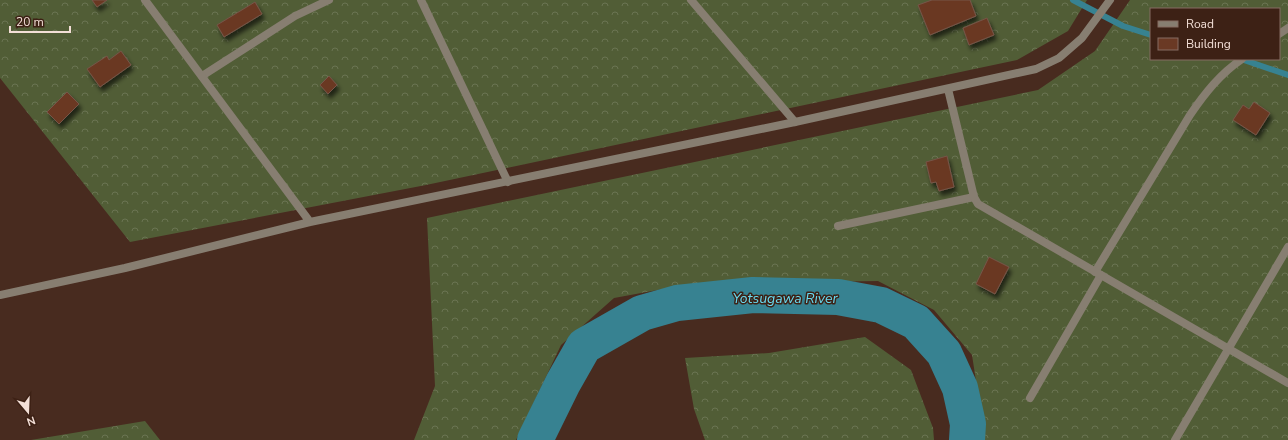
<svg xmlns="http://www.w3.org/2000/svg" width="1288" height="440" font-family="'Nunito Sans',sans-serif">
<style>
.forest{fill:url(#forest-crowns);fill-rule:evenodd}
.lines{fill:none;stroke-linecap:round;stroke-linejoin:round}
.stream{stroke:#378291;stroke-width:6}
.river{stroke:#378291;stroke-width:36}
.building{fill:#6a3924;stroke:#765548;filter:url(#shadow)}
.lane{stroke:#877e71;stroke-width:8}
.street{stroke:#877e71;stroke-width:8}
.labels{text-anchor:middle;dominant-baseline:central;stroke-width:3;stroke-linejoin:round;paint-order:stroke}
.water-label{font-size:14px;font-style:italic;fill:#69daf0;stroke:#3d2115}
</style>
<defs>
<pattern id="forest-crowns" width="20" height="18" patternUnits="userSpaceOnUse"><rect width="20" height="18" fill="#515d36"/><path d="M2 6a3 3 0 1 1 6 0M12 15a3 3 0 1 1 6 0" fill="none" stroke="#6a7452"/></pattern>
<filter id="shadow"><feDropShadow dx="2.5" dy="4.5" stdDeviation="2" flood-color="#0009"/></filter>
</defs>
<rect width="100%" height="100%" fill="#482b1f"/>
<path class="forest" d="M0,0H1087L1068,31L1017,60L426,185L130,242L0,78Z
M1130,0H1288V440H982L983,426L972,355L934,310L878,281L690,284L614,298L561,345L516,440H414L435,386L427,218L1038,90L1095,51ZM1151,9H1279V59H1151Z
M865,337L911,370L933,428L934,440H705L694,409L685,358L769,353Z
M145,421L160,440H31Z"/>
<g class="lines">
<path class="stream" d="M1073,0L1123,26L1151,35
M1241,59L1288,75"/>
<path class="river" d="M535,440L563,383L584,346L642,313L677,303L753,295L838,297L881,305L916,322L944,353L960,388L968,424L967,440"/>
</g>
<path class="building" d="M92,0H107L97,7Z
M932,0H970L976,16L930,35L918,5Z
M255,2L262,14L224,37L217,25Z
M987,18L994,35L969,45L963,28Z
M121,51L131,65L100,87L87,69L107,56L109,60Z
M329,76L337,85L328,94L320,85Z
M67,92L79,104L59,124L47,112Z
M1254,102L1270,113L1256,135L1233,120L1243,105L1249,109Z
M947,156L954,187L939,191L936,182L931,183L926,162Z
M989,257L1009,267L995,294L976,284Z"/>
<g class="lines">
<path class="lane" d="M421,0L508,182
M691,0L795,122
M1279,34L1288,28
M202,76L295,16L329,0
M838,226L974,197
M1095,272L1190,115C1205,93 1220,74 1242,59
M1030,398L1101,275
M1175,440L1288,247"/>
<path class="street" d="M145,0L310,222
M948,89L974,197L978,204L1288,383
M0,295L125,268L310,222L795,122L1036,69L1059,58L1082,38L1110,0"/>
</g>
<g class="labels">
<g class="water-label">
<text x="785" y="298">Yotsugawa River</text>
</g>
</g>
<rect x="1150" y="8" width="130" height="52" fill="#3d2115" stroke="#866d63"/>
<rect x="1158" y="21" width="20" height="6" fill="#877e71" stroke="#866d63"/>
<text x="1186" y="28" font-size="12" fill="#f3dfd7">Road</text>
<rect x="1158" y="38" width="20" height="12" fill="#6a3924" stroke="#866d63"/>
<text x="1186" y="48" font-size="12" fill="#f3dfd7">Building</text>
<g transform="translate(28 412) rotate(161)" stroke="#3d2115" stroke-width="3" paint-order="stroke">
<path d="M0-3L7 15L0 10L-7 15Z" fill="#f3dfd7"/>
<text y="-6" font-size="11" font-weight="bold" text-anchor="middle" fill="#f3dfd7">N</text>
</g>
<path d="M10 26v6h60v-6" fill="none" stroke="#f3dfd7" stroke-width="2"/>
<text x="16" y="26" font-size="12" fill="#f3dfd7" stroke="#3d2115" stroke-width="3" paint-order="stroke">20 m</text>
</svg>
